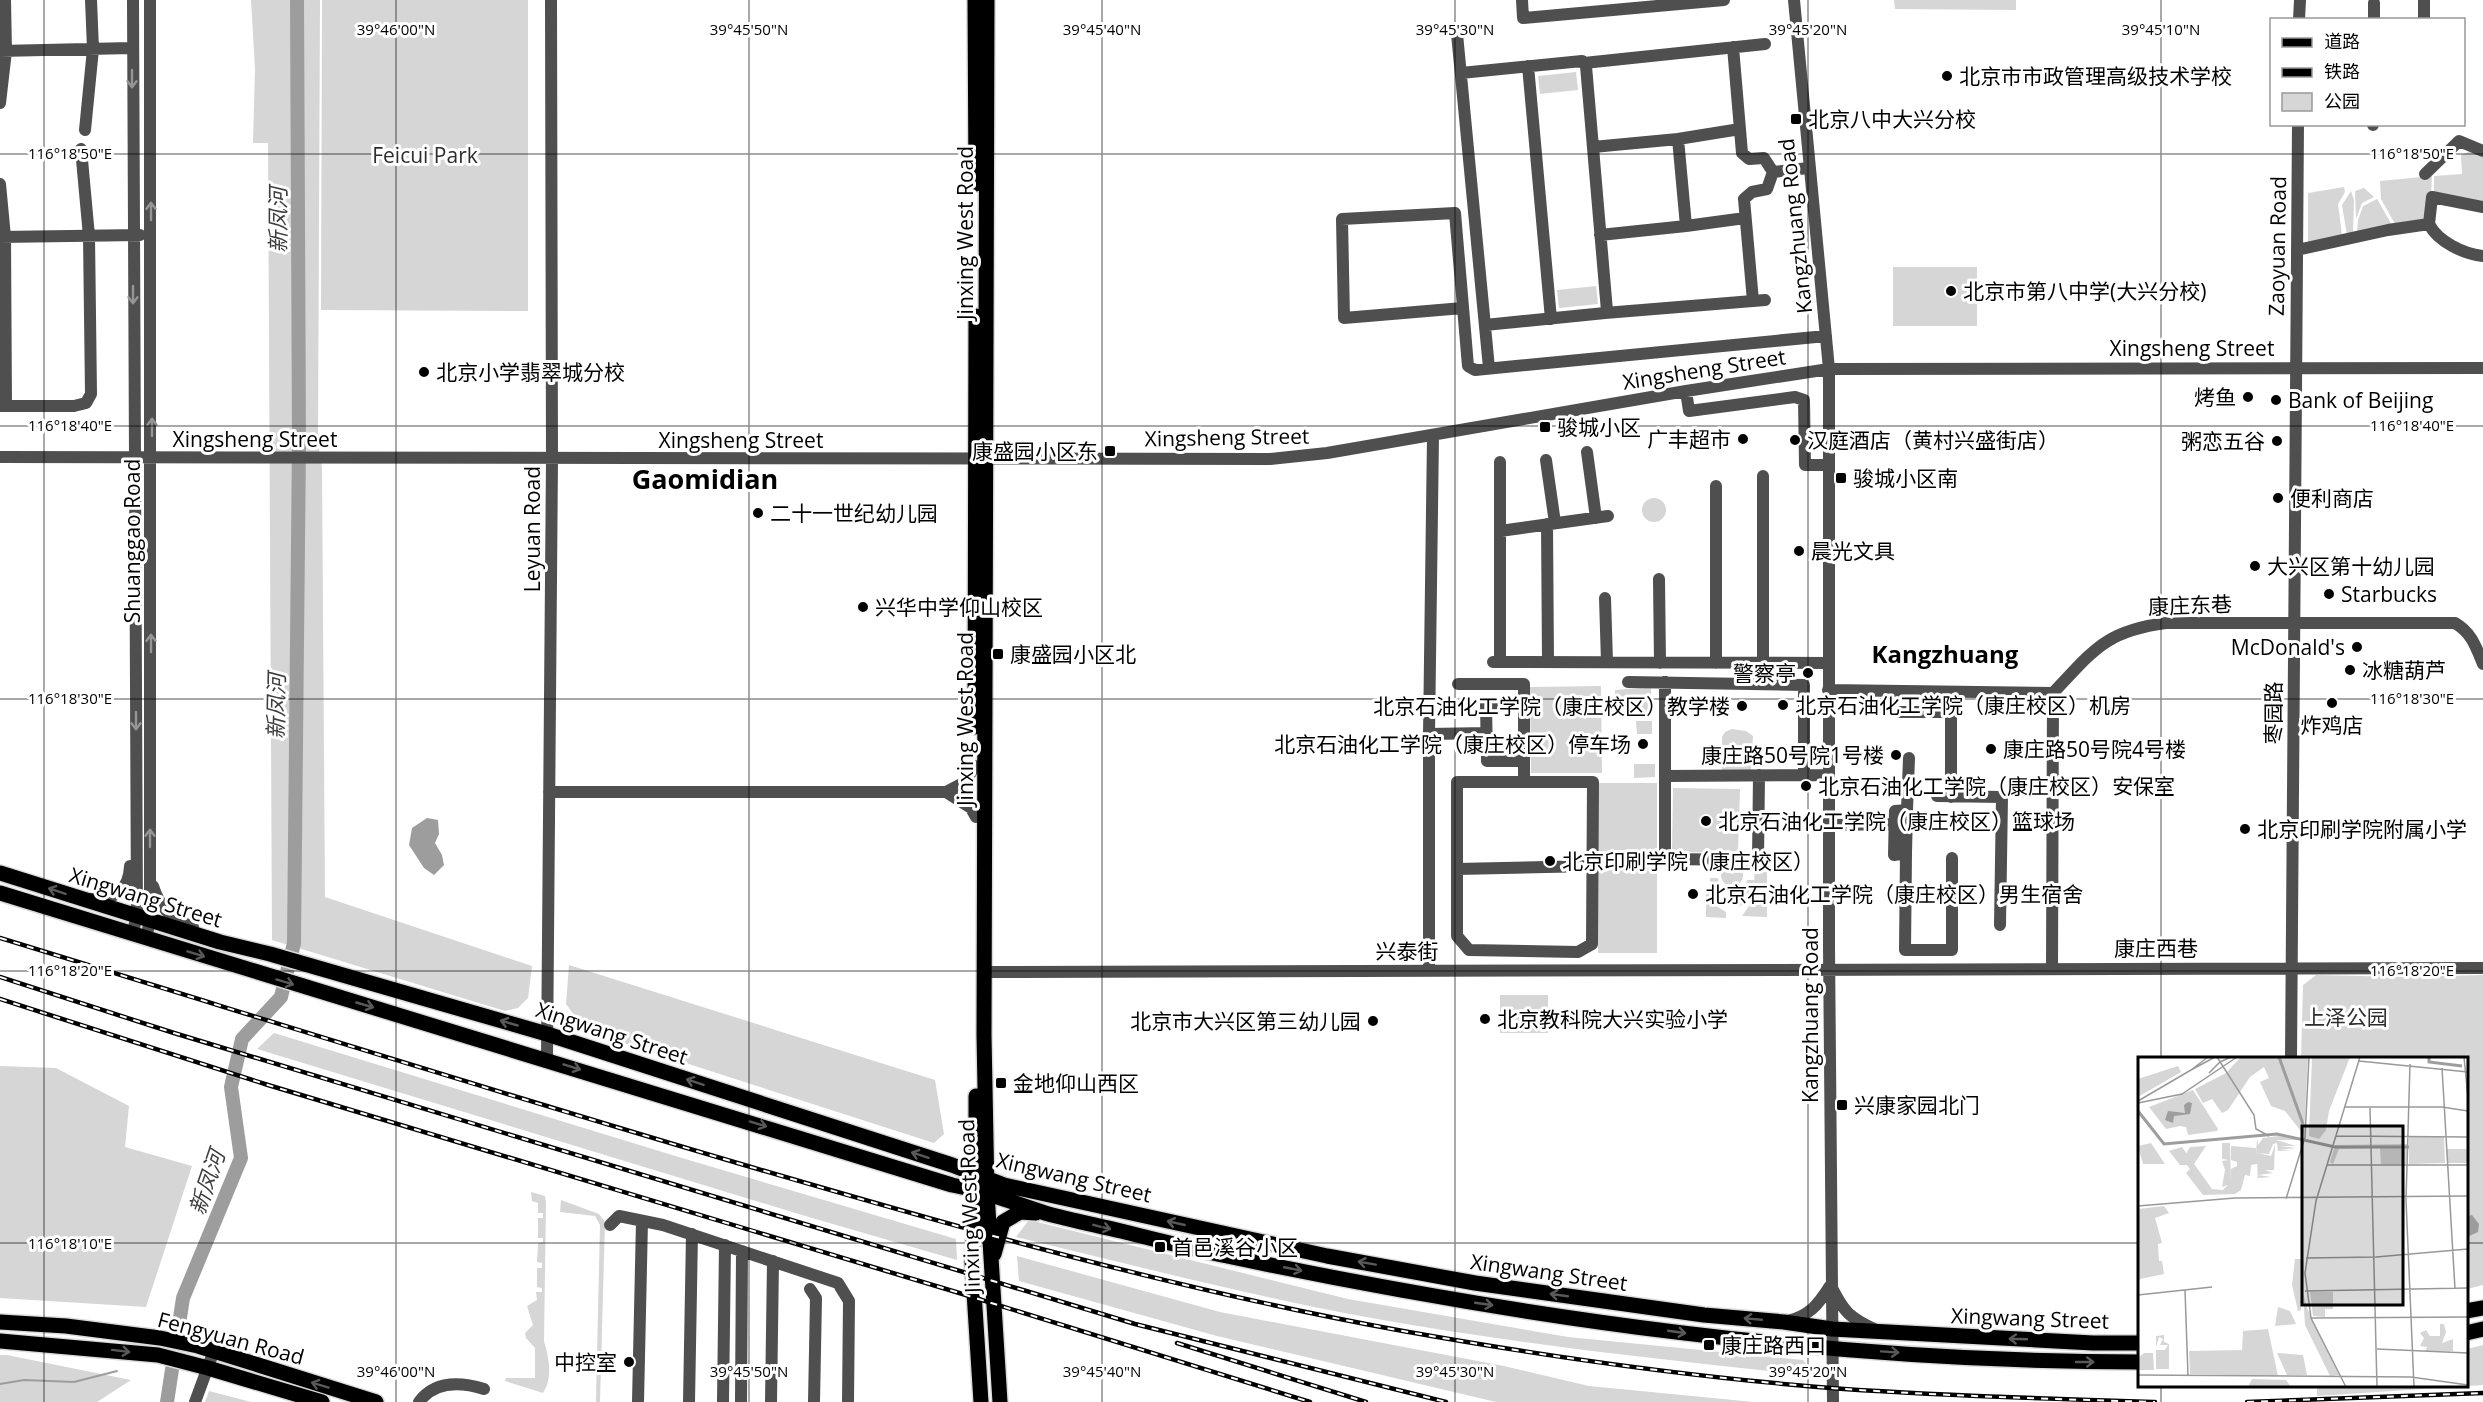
<svg xmlns="http://www.w3.org/2000/svg" width="2483" height="1402" font-family="'Open Sans','Noto Sans SC',sans-serif">
<style>
.green{fill:#d6d6d6}
.water{fill:#9d9d9d}
.lines{fill:none;stroke-linecap:round;stroke-linejoin:round}
.stream{stroke:#9d9d9d;stroke-width:2}
.river{stroke:#9d9d9d;stroke-width:14}
.major-casing{stroke:#dbdbdb;stroke-width:18}
.minor{stroke:#4f4f4f;stroke-width:12}
.major{stroke:#000;stroke-width:15}
.rail-casing{stroke:#000;stroke-width:4.5}
.rail{stroke:#fff;stroke-width:2;stroke-dasharray:7;stroke-linecap:butt}
.oneway{stroke:#959595}
.oneway2{stroke:#595959}
.ticks{fill:none;stroke:#000;stroke-width:1.5;stroke-opacity:0.45}
.poi-dot{fill:#000;stroke:#fff;stroke-width:2}
.labels{text-anchor:middle;dominant-baseline:central;stroke-width:6;stroke-linejoin:round;paint-order:stroke}
.poi-label{font-size:21px;fill:#000;stroke:#fff;text-anchor:start}
.park-label{font-size:21px;fill:#2d2d2d;stroke:#fff}
.street-label{font-size:21px;fill:#000;stroke:#fff}
.water-label{font-size:22px;font-style:italic;fill:#3e3e3e;stroke:#fff}
.quarter-label{font-size:24px;font-weight:bold;fill:#000;stroke:#fff}
.district-label{font-size:27px;font-weight:bold;fill:#000;stroke:#fff}
.inset-river{fill:none;stroke:#9d9d9d;stroke-width:3}
.inset-road{fill:none;stroke:#999;stroke-width:1.5}
.view{fill:#000;fill-opacity:0.15;stroke:#000;stroke-width:3}
.inset-edge{fill:none;stroke:#000;stroke-width:3}
.ticks-label{font-size:15px;text-anchor:middle;fill:#000;stroke:#fff;stroke-width:6;stroke-linejoin:round;paint-order:stroke}
</style>
<rect width="100%" height="100%" fill="#fff"/>
<path class="green" d="M251,0H320L318,442L322,468L325,897L532,966L528,998L518,1008L505,1011L272,940L268,143H253L255,69Z
M322,0H528V311L321,310Z
M1894,0H2016V10L1895,9Z
M1576,72L1578,90L1540,94L1538,76Z
M2471,151L2483,157V205L2434,195V176L2462,174L2461,155Z
M2432,176L2431,195H2426L2425,221L2395,224L2381,199L2380,181Z
M2344,187L2345,192L2338,204L2342,235L2308,243V193Z
M2364,188L2374,197L2362,203L2356,219L2355,191Z
M2351,191L2354,200L2353,234L2347,235L2342,205Z
M2377,199L2392,225L2357,233L2358,220L2363,206Z
M1893,267H1977V326H1893Z
M1596,286L1598,304L1559,308L1557,290Z
M1642 510a12 12 0 1 1 24 0a12 12 0 1 1-24 0Z
M1601,686L1602,773H1531L1530,687Z
M1651,687L1652,716H1636V710L1632,709L1628,701H1615V690Z
M1874,702H1886L1889,705V714H1871V705Z
M1636,721H1652V734H1637Z
M1732,729L1746,731L1753,736L1751,770L1722,771V737L1725,732Z
M1634,764H1655V777L1634,778Z
M1598,783H1657V953H1598Z
M1673,788L1740,789L1738,853L1672,852Z
M1767,860V917L1742,916L1753,900L1755,867Z
M1721 875a11 11 0 1 1 22 0a11 11 0 1 1-22 0Z
M1710,878H1718L1720,893L1728,897L1727,906C1713,901 1710,892 1710,878Z
M1747,880H1754C1753,894 1751,900 1738,907V897L1745,891Z
M1706,890L1716,906L1726,912V918L1706,917Z
M569,965L935,1080L944,1134L934,1143L586,1031L566,1004Z
M2316,975L2405,977L2483,975V1285L2467,1289L2466,1058H2301L2303,985Z
M1500,995H1548V1033H1500Z
M274,1033L682,1158L956,1239L957,1260L812,1218L257,1049Z
M0,1066L56,1068L129,1106L125,1147L192,1166L146,1307L0,1298Z
M531,1192L545,1196L546,1203L544,1341C549,1358 553,1378 543,1393L505,1381L506,1378H535V1348L526,1338L525,1333L533,1325L527,1306L537,1300L536,1292H542V1288L537,1287V1268H542V1263L537,1262L538,1243L543,1242V1238H538V1218H543V1213H538V1203L532,1201Z
M561,1200L599,1214L605,1222L600,1402H596V1399L600,1225L595,1216L560,1212Z
M1029,1220L1348,1299L1568,1337L1803,1360L1815,1376C1665,1360 1514,1344 1366,1317C1248,1295 1132,1265 1016,1237Z
M1017,1256L1220,1312L1504,1366L1589,1386L1754,1402H1496L1217,1336L1019,1281Z
M2483,1345V1385L2317,1396V1386H2466L2467,1349Z
M0,1355H7L131,1380L97,1402H0Z
M209,1391L251,1402H205Z"/>
<path class="water" d="M427,818L438,820L439,834L435,843L442,855L444,865L434,875L424,868L409,845L412,828Z
M2472,1215L2479,1224L2478,1232L2467,1237V1216Z"/>
<g class="lines">
<path class="stream" d="M0,1384L24,1380L74,1382L117,1371"/>
<path class="river" d="M167,1402L183,1298L241,1158L231,1087L242,1039L281,997L294,943L299,442L297,0"/>
<g class="major-casing">
<path id="major" d="M975,0L976,184
M987,0L984,1035L987,1193L1000,1402
M975,727L976,316
M0,873L220,942L270,954L547,1034L952,1165L1004,1185L1327,1256L1475,1283L1704,1315L1784,1322L1832,1329L2093,1343H2140
M0,893L952,1185C984,1191 1014,1203 1045,1213C1070,1220 1096,1225 1121,1231C1157,1240 1192,1249 1227,1256C1526,1319 1833,1362 2140,1362
M976,1096V1190L972,1261L981,1402
M994,1254L1003,1222L1020,1212L1036,1213
M2466,1311L2483,1308
M0,1322L66,1326L160,1338L198,1346L376,1402
M2466,1333L2483,1329
M0,1341L158,1355L208,1368L322,1402"/>
</g>
<path class="minor" d="M1522,0L1523,18L1724,0
M1794,0L1829,369V947L1833,1402
M2299,20L2300,0
M2374,20V3
M2424,20V0
M1457,34L1489,368
M1733,47L1742,153L1749,159L1764,158L1773,172L1767,189L1752,192L1744,199L1753,301
M0,51L131,48
M1584,63L1765,44
M1528,66L1551,319
M1461,73L1582,61L1586,66L1607,311L1605,313L1485,325
M0,103L6,51L5,0
M2373,125V124
M85,130L93,49L91,0
M1678,139L1740,129
M1593,147L1678,139L1686,226L1600,235
M1773,172L1808,168
M2425,174L2459,141L2483,151
M0,184L5,237L6,406
M2429,224L2432,197L2483,207
M1686,226L1745,218
M0,237L140,235
M2297,250L2388,230L2429,224C2438,242 2464,254 2483,256
M1463,308L1344,318L1342,219L1455,213L1468,366L1475,370L1826,336
M1605,313L1765,300
M1686,391L1689,411L1795,397L1804,400L1805,465H1828
M0,406H74L86,403L91,394L89,236L81,149
M1587,452L1596,518
M0,457L1270,459L1327,453L1686,391L1829,369L2483,368
M1546,460L1555,523
M1500,462V662
M1763,476V663
M1716,486V663
M1547,524L1548,662
M1500,531L1608,516
M1659,579L1660,663
M1605,598L1607,662
M1493,662L1828,663
M1628,682L1804,685V775
M1665,682V859L1758,860L1759,775
M1458,684H1524V782
M1828,690L2053,693C2094,650 2105,631 2166,623H2455C2472,633 2476,647 2483,664
M1895,712H1951V797
M1429,734L1487,733
M1524,761H1487L1486,704L1524,703
M1665,776L1828,775
M1457,782H1593L1592,944L1578,952L1469,950L1457,936Z
M549,792H946L965,782L975,766
M946,792L971,808L976,817
M1937,796L2002,797L2000,925
M1907,810L1909,758
M1829,825L1895,824
M1906,853L1907,810L1895,811L1894,855L1906,853L1905,950H1952V858
M1457,869L1592,866
M153,886C160,908 171,919 193,927
M90,899C114,900 129,891 130,866
M132,934L137,917L133,0
M146,938L150,921V0
M2052,968L2053,693
M1429,970V734L1433,436
M985,972L2483,968
M2291,1058L2298,124
M547,1059L552,459L551,0
M610,1225L619,1216L663,1225L838,1283L849,1301L848,1402
M1832,1288C1844,1312 1850,1318 1874,1329
M810,1289L816,1298L814,1402
M1788,1321C1810,1315 1818,1305 1830,1286
M195,1402L219,1337
M419,1402C435,1380 461,1382 484,1389
M638,1402L642,1221
M689,1402L692,1234
M723,1402L725,1245
M741,1402L742,1251
M771,1402L773,1261"/>
<use href="#major" class="major"/>
<g class="rail-casing">
<path id="rail" d="M0,938C245,1013 489,1090 734,1162C955,1227 1177,1290 1403,1331C1549,1357 1696,1378 1844,1389C1948,1396 2052,1399 2155,1402
M0,977L174,1033L1135,1324L1446,1402
M0,999L268,1085L956,1292L1310,1402
M1177,1343L1366,1402
M2247,1402L2483,1393"/>
</g>
<use href="#rail" class="rail"/>
</g>
<defs><path id="oneway-shaft" d="M-6 0H5M1.5-3L5.5 0L1.5 3" fill="none" stroke-width="1.6" stroke-linecap="round" stroke-linejoin="round" transform="scale(1.5)"/></defs>
<g class="oneway">
<use href="#oneway-shaft" transform="translate(132 79) rotate(90)"/>
<use href="#oneway-shaft" transform="translate(151 211) rotate(-90)"/>
<use href="#oneway-shaft" transform="translate(133 295) rotate(90)"/>
<use href="#oneway-shaft" transform="translate(152 427) rotate(-90)"/>
<use href="#oneway-shaft" transform="translate(151 643) rotate(-90)"/>
<use href="#oneway-shaft" transform="translate(136 721) rotate(90)"/>
<use href="#oneway-shaft" transform="translate(150 838) rotate(-90)"/>
</g>
<g class="oneway2">
<use href="#oneway-shaft" transform="translate(57 891) rotate(-162)"/>
<use href="#oneway-shaft" transform="translate(196 954) rotate(17)"/>
<use href="#oneway-shaft" transform="translate(285 982) rotate(17)"/>
<use href="#oneway-shaft" transform="translate(365 1005) rotate(16)"/>
<use href="#oneway-shaft" transform="translate(509 1023) rotate(-164)"/>
<use href="#oneway-shaft" transform="translate(572 1067) rotate(17)"/>
<use href="#oneway-shaft" transform="translate(695 1082) rotate(-162)"/>
<use href="#oneway-shaft" transform="translate(758 1124) rotate(17)"/>
<use href="#oneway-shaft" transform="translate(920 1155) rotate(-162)"/>
<use href="#oneway-shaft" transform="translate(1176 1223) rotate(-167)"/>
<use href="#oneway-shaft" transform="translate(1102 1227) rotate(14)"/>
<use href="#oneway-shaft" transform="translate(1367 1263) rotate(-170)"/>
<use href="#oneway-shaft" transform="translate(1293 1269) rotate(11)"/>
<use href="#oneway-shaft" transform="translate(1559 1295) rotate(-172)"/>
<use href="#oneway-shaft" transform="translate(1484 1304) rotate(8)"/>
<use href="#oneway-shaft" transform="translate(1753 1319) rotate(-175)"/>
<use href="#oneway-shaft" transform="translate(1677 1332) rotate(8)"/>
<use href="#oneway-shaft" transform="translate(2018 1339) rotate(-178)"/>
<use href="#oneway-shaft" transform="translate(121 1351) rotate(7)"/>
<use href="#oneway-shaft" transform="translate(1890 1352) rotate(4)"/>
<use href="#oneway-shaft" transform="translate(2085 1362)"/>
<use href="#oneway-shaft" transform="translate(320 1385) rotate(-163)"/>
</g>
<path class="ticks" d="M44,0V1402M396,0V1402M749,0V1402M1102,0V1402M1455,0V1402M1808,0V1402M2161,0V1058M0,154H2483M0,426H2483M0,699H2483M0,971H2483M0,1243H2140M2466,1243H2483M2161,1386V1402"/>
<g class="poi-dot">
<circle cx="1947" cy="76" r="6"/>
<rect x="1790" y="113" width="12" height="12" rx="3"/>
<circle cx="1951" cy="291" r="6"/>
<circle cx="424" cy="372" r="6"/>
<circle cx="2248" cy="397" r="6"/>
<circle cx="2276" cy="400" r="6"/>
<rect x="1539" y="421" width="12" height="12" rx="3"/>
<circle cx="1743" cy="439" r="6"/>
<circle cx="1795" cy="440" r="6"/>
<circle cx="2277" cy="441" r="6"/>
<rect x="1104" y="445" width="12" height="12" rx="3"/>
<rect x="1835" y="472" width="12" height="12" rx="3"/>
<circle cx="2278" cy="498" r="6"/>
<circle cx="758" cy="513" r="6"/>
<circle cx="1799" cy="551" r="6"/>
<circle cx="2255" cy="566" r="6"/>
<circle cx="2329" cy="594" r="6"/>
<circle cx="863" cy="607" r="6"/>
<circle cx="2357" cy="647" r="6"/>
<rect x="992" y="648" width="12" height="12" rx="3"/>
<circle cx="2350" cy="670" r="6"/>
<circle cx="1808" cy="673" r="6"/>
<circle cx="2332" cy="703" r="6"/>
<circle cx="1783" cy="705" r="6"/>
<circle cx="1742" cy="706" r="6"/>
<circle cx="1643" cy="744" r="6"/>
<circle cx="1991" cy="749" r="6"/>
<circle cx="1896" cy="755" r="6"/>
<circle cx="1806" cy="786" r="6"/>
<circle cx="1706" cy="821" r="6"/>
<circle cx="2245" cy="829" r="6"/>
<circle cx="1550" cy="861" r="6"/>
<circle cx="1693" cy="894" r="6"/>
<circle cx="1485" cy="1019" r="6"/>
<circle cx="1373" cy="1021" r="6"/>
<rect x="995" y="1077" width="12" height="12" rx="3"/>
<rect x="1836" y="1099" width="12" height="12" rx="3"/>
<rect x="1154" y="1241" width="12" height="12" rx="3"/>
<rect x="1703" y="1339" width="12" height="12" rx="3"/>
<circle cx="629" cy="1362" r="6"/>
</g>
<g class="labels">
<g class="poi-label">
<text x="1959" y="76">北京市市政管理高级技术学校</text>
<text x="1808" y="119">北京八中大兴分校</text>
<text x="1963" y="291">北京市第八中学(大兴分校)</text>
<text x="436" y="372">北京小学翡翠城分校</text>
<text x="2236" y="397" text-anchor="end">烤鱼</text>
<text x="2288" y="400">Bank of Beijing</text>
<text x="1557" y="427">骏城小区</text>
<text x="1731" y="439" text-anchor="end">广丰超市</text>
<text x="1807" y="440">汉庭酒店（黄村兴盛街店）</text>
<text x="2265" y="441" text-anchor="end">粥恋五谷</text>
<text x="1098" y="451" text-anchor="end">康盛园小区东</text>
<text x="1853" y="478">骏城小区南</text>
<text x="2290" y="498">便利商店</text>
<text x="770" y="513">二十一世纪幼儿园</text>
<text x="1811" y="551">晨光文具</text>
<text x="2267" y="566">大兴区第十幼儿园</text>
<text x="2341" y="594">Starbucks</text>
<text x="875" y="607">兴华中学仰山校区</text>
<text x="2345" y="647" text-anchor="end">McDonald's</text>
<text x="1010" y="654">康盛园小区北</text>
<text x="2362" y="670">冰糖葫芦</text>
<text x="1796" y="673" text-anchor="end">警察亭</text>
<text x="1795" y="705">北京石油化工学院（康庄校区）机房</text>
<text x="1730" y="706" text-anchor="end">北京石油化工学院（康庄校区）教学楼</text>
<text x="2332" y="725" text-anchor="middle">炸鸡店</text>
<text x="1631" y="744" text-anchor="end">北京石油化工学院（康庄校区）停车场</text>
<text x="2003" y="749">康庄路50号院4号楼</text>
<text x="1884" y="755" text-anchor="end">康庄路50号院1号楼</text>
<text x="1818" y="786">北京石油化工学院（康庄校区）安保室</text>
<text x="1718" y="821">北京石油化工学院（康庄校区）篮球场</text>
<text x="2257" y="829">北京印刷学院附属小学</text>
<text x="1562" y="861">北京印刷学院（康庄校区）</text>
<text x="1705" y="894">北京石油化工学院（康庄校区）男生宿舍</text>
<text x="1497" y="1019">北京教科院大兴实验小学</text>
<text x="1361" y="1021" text-anchor="end">北京市大兴区第三幼儿园</text>
<text x="1013" y="1083">金地仰山西区</text>
<text x="1854" y="1105">兴康家园北门</text>
<text x="1172" y="1247">首邑溪谷小区</text>
<text x="1721" y="1345">康庄路西口</text>
<text x="617" y="1362" text-anchor="end">中控室</text>
</g>
<g class="park-label">
<text x="425" y="155">Feicui Park</text>
<text x="2346" y="1017">上泽公园</text>
</g>
<g class="street-label">
<text transform="translate(1795 226) rotate(-96)">Kangzhuang Road</text>
<text transform="translate(965 233) rotate(-90)">Jinxing West Road</text>
<text transform="translate(2277 246) rotate(-89)">Zaoyuan Road</text>
<text x="2192" y="348">Xingsheng Street</text>
<text transform="translate(1704 369) rotate(-9)">Xingsheng Street</text>
<text transform="translate(1227 437) rotate(-1)">Xingsheng Street</text>
<text x="255" y="439">Xingsheng Street</text>
<text x="741" y="440">Xingsheng Street</text>
<text transform="translate(532 529) rotate(-90)">Leyuan Road</text>
<text transform="translate(132 541) rotate(-90)">Shuanggao Road</text>
<text transform="translate(2190 605) rotate(-2)">康庄东巷</text>
<text transform="translate(2273 713) rotate(-90)">枣园路</text>
<text transform="translate(965 719) rotate(-90)">Jinxing West Road</text>
<text transform="translate(146 897) rotate(17)">Xingwang Street</text>
<text x="2156" y="948">康庄西巷</text>
<text x="1407" y="951">兴泰街</text>
<text transform="translate(1810 1015) rotate(-90)">Kangzhuang Road</text>
<text transform="translate(612 1033) rotate(18)">Xingwang Street</text>
<text transform="translate(1074 1177) rotate(13)">Xingwang Street</text>
<text transform="translate(969 1206) rotate(-92)">Jinxing West Road</text>
<text transform="translate(1549 1272) rotate(8)">Xingwang Street</text>
<text transform="translate(2030 1318) rotate(2)">Xingwang Street</text>
<text transform="translate(231 1338) rotate(15)">Fengyuan Road</text>
</g>
<g class="water-label">
<text transform="translate(277 220) rotate(-90)">新凤河</text>
<text transform="translate(275 706) rotate(-89)">新凤河</text>
<text transform="translate(206 1182) rotate(-71)">新凤河</text>
</g>
<g class="quarter-label">
<text x="1945" y="653">Kangzhuang</text>
</g>
<g class="district-label">
<text x="705" y="478">Gaomidian</text>
</g>
</g>
<g transform="translate(2138 1057)">
<rect width="330" height="330" fill="#fff"/>
<path d="M103,0H170L166,78L147,54L133,49L122,25L131,21L126,10L112,20L90,53L84,56L74,42L65,46L57,32L88,16ZM174,0H212L191,54L188,73L181,82L171,79ZM40,9L43,15L0,40V22ZM55,33L80,72L79,74L50,78L48,70L42,69L28,72L11,50ZM141,79L163,83H138L158,89H142L158,91L142,93L157,94H140L139,86L135,87L131,97L120,96L133,99L137,88L136,113H127L135,116L120,118L133,120L121,121L136,122L120,121V103L119,127V107L113,108L112,119L107,118L103,133L97,137L65,138L48,116L52,112L49,108H42L31,94L44,90L74,132L85,133L90,128L84,130L87,113L84,104L91,103L84,102V86H92L93,127V112L99,109V105L93,103V89L118,91V98L119,81L120,88L125,81ZM271,80H306L307,106L271,107ZM13,86L27,107H5L0,89ZM269,87L268,107H243L242,91L201,92L195,107L192,105L197,88ZM68,89L56,107L48,97L52,90ZM308,92H330V106H310ZM26,149L31,156L17,161L24,186L20,187L21,204H24L26,217L2,222L0,226V152ZM157,202H164L163,253L160,254L154,228ZM172,235H195V252H187V260L175,259ZM165,236L169,251L201,318L192,319L167,268ZM140,250L152,254L158,267L137,269ZM302,267H306L308,275L304,286L315,282V294L287,295L289,290L282,289L286,281L282,276L288,273L292,279H302ZM130,272L140,319L52,317L51,294L104,293L105,274ZM26,278V285L31,287V312H18V293H27L30,288H22L25,282L21,280L18,290V279ZM6,296H15L16,313H0V301ZM139,296L165,298L169,318H149ZM114,322L148,323L153,330H110Z" fill="#d6d6d6"/>
<path d="M50,45L54,46L52,57L36,59L35,66L27,63L30,54L47,56L46,48Z" fill="#9d9d9d"/>
<path class="inset-river" d="M141,0L165,67M291,0V5L324,9M0,54L26,87L139,77L197,90H271"/>
<path class="inset-road" d="M79,0L116,58L118,72L131,79M326,0L330,41M221,4L330,15M272,7L268,143L276,330M304,11L317,232M53,13L77,0M53,13L70,0M71,16L82,5L93,0M0,44L53,13M0,46L44,37L99,0M207,50H304L330,54M232,51L239,330M198,79L330,80M189,108H330M148,142L167,80L171,0M0,149L97,141L330,139M168,201L238,200L330,192M47,233L50,319M167,234L330,231M0,238L74,230M173,261L330,260M239,292L330,296M0,318L273,320L330,328M208,330L173,261L167,216L178,144L222,0"/>
<path class="view" d="M164,69H265V248H164Z"/>
<rect width="330" height="330" class="inset-edge"/>
</g>
<g class="ticks-label">
<text x="396" y="35">39°46'00"N</text>
<text x="749" y="35">39°45'50"N</text>
<text x="1102" y="35">39°45'40"N</text>
<text x="1455" y="35">39°45'30"N</text>
<text x="1808" y="35">39°45'20"N</text>
<text x="2161" y="35">39°45'10"N</text>
<text x="2412" y="159">116°18'50"E</text>
<text x="70" y="159">116°18'50"E</text>
<text x="2412" y="431">116°18'40"E</text>
<text x="70" y="431">116°18'40"E</text>
<text x="2412" y="704">116°18'30"E</text>
<text x="70" y="704">116°18'30"E</text>
<text x="2412" y="976">116°18'20"E</text>
<text x="70" y="976">116°18'20"E</text>
<text x="70" y="1249">116°18'10"E</text>
<text x="396" y="1377">39°46'00"N</text>
<text x="749" y="1377">39°45'50"N</text>
<text x="1102" y="1377">39°45'40"N</text>
<text x="1455" y="1377">39°45'30"N</text>
<text x="1808" y="1377">39°45'20"N</text>
</g>
<rect x="2270" y="18" width="195" height="108" fill="#ffffff" stroke="#999999" stroke-width="1.5"/>
<rect x="2282" y="38" width="30" height="9" fill="#000000" stroke="#999999" stroke-width="1.5"/>
<text x="2324" y="48" font-size="18" fill="#000000">道路</text>
<rect x="2282" y="68" width="30" height="9" fill="#000000" stroke="#999999" stroke-width="1.5"/>
<text x="2324" y="78" font-size="18" fill="#000000">铁路</text>
<rect x="2282" y="93" width="30" height="18" fill="#d6d6d6" stroke="#999999" stroke-width="1.5"/>
<text x="2324" y="108" font-size="18" fill="#000000">公园</text>
</svg>
